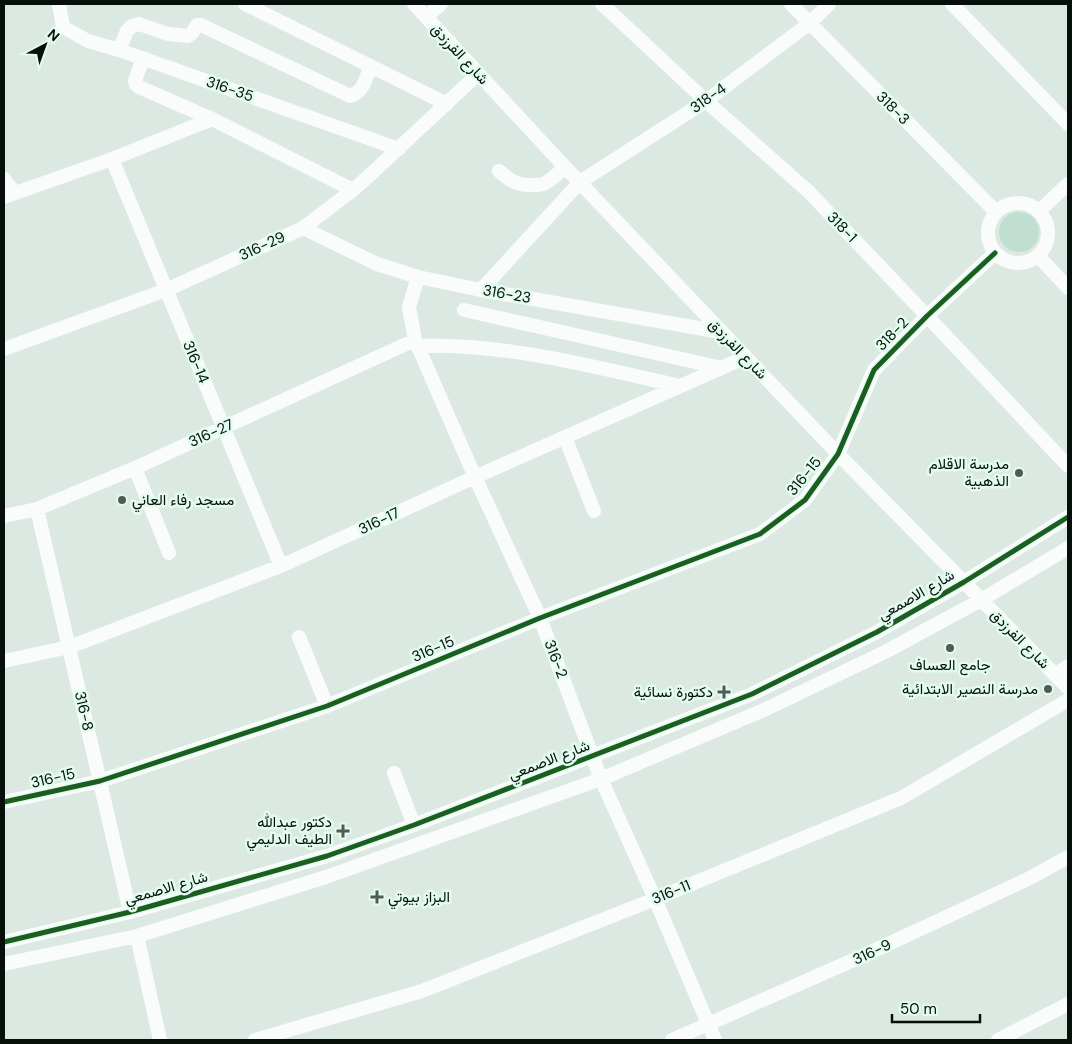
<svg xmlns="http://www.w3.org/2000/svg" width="1072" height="1044" font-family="'DM Sans',Vazirmatn,sans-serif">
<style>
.green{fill:#c0dfd0}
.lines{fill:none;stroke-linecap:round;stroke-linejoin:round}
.minor{stroke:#fafcfb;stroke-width:14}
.cycleway-casing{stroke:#e2fcf0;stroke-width:8}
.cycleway{stroke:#1b5e20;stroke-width:5}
.poi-dot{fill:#515b56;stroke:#e2fcf0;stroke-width:2}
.labels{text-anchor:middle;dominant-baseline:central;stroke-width:5;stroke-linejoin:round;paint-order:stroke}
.street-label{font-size:15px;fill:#070f0b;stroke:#e2fcf0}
.poi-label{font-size:15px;fill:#070f0b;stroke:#e2fcf0;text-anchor:end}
</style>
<rect width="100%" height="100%" fill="#dbe9e2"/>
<path class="green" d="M999 232a20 20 0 1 1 40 0a20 20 0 1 1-40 0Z"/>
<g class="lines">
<path class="minor" d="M59,4L63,27L88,41L119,50L399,149
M245,4L447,104
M414,4L565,167L838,454L1068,688
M602,4L706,101L809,192L927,316L1068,466
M791,4L996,212
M952,4L1068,124
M426,17L441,4
M119,50L127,31L132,26L139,24L168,34L188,36L192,33L197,25H201L350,96C364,92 365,79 371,66
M143,58L135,81L136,84L139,87L212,119L353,190
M112,159L281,566
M499,171C511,181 516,185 531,185C535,185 540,185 543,184C551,181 559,172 565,167
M4,179L15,193
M4,197L112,159L212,119
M988 233a30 30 0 1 1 60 0a30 30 0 1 1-60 0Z
M1039,211L1068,184
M303,228L377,264L418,277L481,290L721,332
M1038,256L1068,288
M418,277L409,307L415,340L475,477L540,618L601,779L655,899L715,1040
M481,290L580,182L706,101L810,23L829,4
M464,310L722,368
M418,346C507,343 594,367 680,386
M4,349L166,290L303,228L353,190L371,174L478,74
M565,437L594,511
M135,468L169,553
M37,509L130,912
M4,516L37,509L135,468L415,340
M299,637L327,706
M4,661L69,647L281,566L475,477L746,357
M1055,675L1068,666
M394,773L414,825
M4,802L100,781L327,706L540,618L760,534L805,500L838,454L874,370L927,316L995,253
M137,936L160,1040
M4,942L130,912L327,856L414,825L752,694L877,632L964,582L1068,517
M4,964L137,936L326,877L601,779L764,710L885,652L981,600L1068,548
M255,1040L422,991L655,899L901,798L1068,700
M672,1040L858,958L1028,879L1068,857
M998,1040L1068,1004"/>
<g class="cycleway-casing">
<path id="cycleway" d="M4,802L100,781L327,706L540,618L760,534L805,500L838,454L874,370L927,316L995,253
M4,942L130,912L327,856L414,825L752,694L877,632L964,582L1068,517"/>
</g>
<use href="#cycleway" class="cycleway"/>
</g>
<g class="poi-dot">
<circle cx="1019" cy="473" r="5"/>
<circle cx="122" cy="500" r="5"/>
<circle cx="950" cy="648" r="5"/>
<circle cx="1048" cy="689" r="5"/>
<path d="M721.5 684.5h5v5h5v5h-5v5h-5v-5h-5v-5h5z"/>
<path d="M340.5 823.5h5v5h5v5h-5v5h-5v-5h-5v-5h5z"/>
<path d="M374.5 889.5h5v5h5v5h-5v5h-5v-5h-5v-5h5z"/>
</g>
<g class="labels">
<g class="street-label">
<text transform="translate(460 54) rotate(47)">شارع الفرزدق</text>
<text transform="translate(230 89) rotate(19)">316-35</text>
<text transform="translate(708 98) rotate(-35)">318-4</text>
<text transform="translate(893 108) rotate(45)">318-3</text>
<text transform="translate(842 227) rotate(46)">318-1</text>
<text transform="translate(262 246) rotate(-25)">316-29</text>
<text transform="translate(507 294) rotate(10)">316-23</text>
<text transform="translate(892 334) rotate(-46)">318-2</text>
<text transform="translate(738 349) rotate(46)">شارع الفرزدق</text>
<text transform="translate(196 362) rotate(67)">316-14</text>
<text transform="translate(211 433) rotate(-24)">316-27</text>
<text transform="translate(804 476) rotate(-51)">316-15</text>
<text transform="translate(379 521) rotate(-25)">316-17</text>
<text transform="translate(916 595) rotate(-30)">شارع الاصمعي</text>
<text transform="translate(1020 639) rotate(45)">شارع الفرزدق</text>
<text transform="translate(433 649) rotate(-23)">316-15</text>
<text transform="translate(556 659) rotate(69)">316-2</text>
<text transform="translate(84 711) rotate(77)">316-8</text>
<text transform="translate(549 760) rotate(-21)">شارع الاصمعي</text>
<text transform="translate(53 778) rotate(-13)">316-15</text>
<text transform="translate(166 888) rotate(-16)">شارع الاصمعي</text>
<text transform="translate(671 892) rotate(-22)">316-11</text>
<text transform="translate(872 952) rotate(-25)">316-9</text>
</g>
<g class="poi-label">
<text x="1009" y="464">مدرسة الاقلام<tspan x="1009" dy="17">الذهبية</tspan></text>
<text x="132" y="500" text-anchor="start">مسجد رفاء العاني</text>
<text x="950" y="665" text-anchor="middle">جامع العساف</text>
<text x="1038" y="689">مدرسة النصير الابتدائية</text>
<text x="713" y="692">دكتورة نسائية</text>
<text x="332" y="822">دكتور عبدالله<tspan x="332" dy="17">الطيف الدليمي</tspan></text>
<text x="388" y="897" text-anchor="start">البزاز بيوتي</text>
</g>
</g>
<rect width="1072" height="1044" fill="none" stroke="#070f0b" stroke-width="10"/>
<g transform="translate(45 45) rotate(41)" stroke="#e2fcf0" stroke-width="4" paint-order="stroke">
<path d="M0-4L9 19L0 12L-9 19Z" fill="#070f0b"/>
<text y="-8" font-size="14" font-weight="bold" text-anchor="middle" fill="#070f0b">N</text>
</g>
<path d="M892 1014v8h88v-8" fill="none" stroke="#070f0b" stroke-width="2.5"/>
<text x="900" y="1014" font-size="15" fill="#070f0b" stroke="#e2fcf0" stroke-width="4" paint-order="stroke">50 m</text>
</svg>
